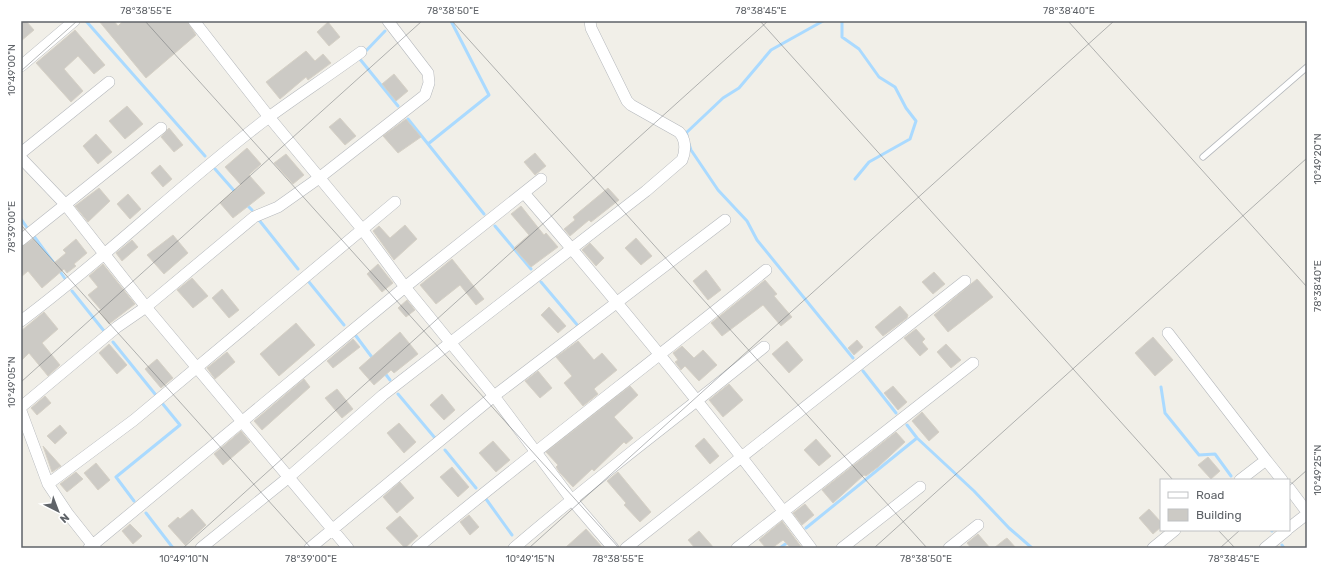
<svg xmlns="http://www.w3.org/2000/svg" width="1328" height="569" font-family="Rubik,sans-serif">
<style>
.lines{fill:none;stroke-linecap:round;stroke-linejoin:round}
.stream{stroke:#aadaff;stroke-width:3}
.building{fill:#cccac5;stroke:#d6d1c6}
.service-casing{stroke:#b5b8bc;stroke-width:7}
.minor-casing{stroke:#b5b8bc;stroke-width:12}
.service{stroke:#fff;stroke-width:5.5}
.minor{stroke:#fff;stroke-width:11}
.ticks{fill:none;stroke:#5f6368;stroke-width:1;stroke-opacity:0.45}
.neatline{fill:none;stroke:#5f6368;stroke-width:1.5}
.ticks-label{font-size:10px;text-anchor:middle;fill:#5f6368}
</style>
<rect width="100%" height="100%" fill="#f1efe8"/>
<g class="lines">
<path class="stream" d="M86,21L205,156
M451,21L489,95L428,144L484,214
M842,21V37L859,49L879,77L895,87L906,108L916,121L910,139L869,162L855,179
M364,53L385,31
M359,58L398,106
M408,119L428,144
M687,135L686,133L723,98L739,88L771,50L823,21
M689,144L691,150L718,190L747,221L757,240L853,358
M215,169L237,194
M246,204L252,210
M21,219L28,229
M259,220L298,269
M495,226L531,269
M33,235L53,262
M59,270L66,280
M309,282L344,325
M541,282L579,327
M72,291L104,331
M356,336L374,360
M113,342L155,394
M863,371L896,413
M384,372L390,380
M1161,387L1165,413L1199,455L1215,454L1231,476
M398,394L435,438
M917,438L974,491L1009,528L1032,548
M445,450L476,488
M486,499L512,535
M134,501L116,477L180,425L162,403
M146,513L173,548
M806,528L917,438L907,425
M1271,530L1272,531
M1282,545L1284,548
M780,548L788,542"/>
</g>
<path class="building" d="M21,21H26L34,30L21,41Z
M99,21H114L118,26L123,21H187L196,35L146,78Z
M328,22L340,37L329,46L317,32Z
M75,30L105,65L94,74L78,56L64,69L83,91L71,102L36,63Z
M306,51L315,61L323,54L331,63L308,80L306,77L280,99L266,82Z
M394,74L408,91L396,101L382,84Z
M127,106L143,124L125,139L109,121Z
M340,118L356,136L345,145L329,127Z
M406,119L421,137L398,153L383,136Z
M169,128L183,145L174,152L161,137Z
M96,134L112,152L98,164L83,146Z
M247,148L261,164L249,175L265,193L233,218L220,203L241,185L225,167Z
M535,153L546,166L535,175L524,162Z
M286,154L304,175L293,184L274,163Z
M160,165L172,179L163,187L151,173Z
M99,188L110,201L88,222L75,206Z
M608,188L619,200L591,222L589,220L570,236L564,229L575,220L573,217Z
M128,194L141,209L130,219L117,204Z
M521,206L544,235L546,233L558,247L531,267L514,248L529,235L511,214Z
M405,225L417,239L394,260L373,231L379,226L390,238Z
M173,235L188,253L164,274L147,255Z
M636,238L652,256L641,265L625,248Z
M33,239L54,263L66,253L63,250L76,239L87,253L74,264L76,266L67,273L64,269L42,288L28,271L21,277V247Z
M132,240L138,247L122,261L116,253Z
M590,243L604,258L596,266L582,250Z
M452,259L484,299L476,305L460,285L436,304L420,285Z
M103,264L135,304L109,324L99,311L101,310L88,295L98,287L89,276Z
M378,264L393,283L382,292L367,274Z
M706,270L721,290L708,300L693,281Z
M934,272L945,284L933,294L922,282Z
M192,278L208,296L193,308L177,290Z
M977,279L993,297L948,332L934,315Z
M765,280L777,294L774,296L792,317L781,326L763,305L722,336L711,323Z
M222,289L239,310L229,318L212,298Z
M407,300L415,310L406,317L398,308Z
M900,306L908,315L907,318L883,336L875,327Z
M549,307L566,326L558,333L541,315Z
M44,312L58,329L42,343L60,365L48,376L29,353L21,361V331Z
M296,323L315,345L279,376L260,354Z
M916,329L925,339L922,342L928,349L920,356L904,338Z
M400,332L418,354L394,373L391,370L374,385L359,368Z
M1153,337L1173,360L1155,376L1135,353Z
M353,339L360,347L333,368L327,361Z
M857,340L863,347L854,355L848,348Z
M578,341L594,360L602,353L617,370L596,387L594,389L598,394L583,406L564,383L572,376L556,357Z
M787,341L803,360L789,373L772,354Z
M109,344L127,365L117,374L99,353Z
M946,344L961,360L951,368L937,352Z
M682,346L694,358L703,350L717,365L699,381L685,366L681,370L675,362L678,360L673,353Z
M227,352L235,362L215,379L207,368Z
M157,359L173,378L161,388L145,369Z
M538,371L552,388L540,398L525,381Z
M304,379L310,387L262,430L254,421Z
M729,384L743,400L723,417L709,400Z
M630,386L638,395L614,417L633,438L626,444L624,442L594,471L592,469L573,487L560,473L556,467L558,465L546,452Z
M893,386L907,402L898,410L884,393Z
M337,389L353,409L342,418L325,398Z
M442,394L455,410L444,420L430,405Z
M45,396L51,403L37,415L31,408Z
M922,412L939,432L929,441L912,421Z
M399,423L416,442L404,453L387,433Z
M60,425L67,433L55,444L47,436Z
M241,431L250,442L223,465L214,454Z
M896,432L905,442L878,467L866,476L864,475L833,503L822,490Z
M704,438L719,456L710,464L695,446Z
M816,439L831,456L819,466L804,450Z
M493,441L510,460L496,472L479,453Z
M43,446L61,466L52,472Z
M1208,457L1220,471L1211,479L1198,465Z
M96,463L110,480L98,490L84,473Z
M452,467L469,487L458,497L440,477Z
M76,472L83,479L67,492L60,484Z
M618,472L651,512L640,522L624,505L626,503L607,481Z
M400,482L414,498L397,513L383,497Z
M805,504L814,515L802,525L793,513Z
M192,509L206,525L185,545L168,526L178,517L180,519Z
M1149,509L1161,522V527L1153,534L1139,518Z
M469,515L479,527L470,535L460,522Z
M400,516L418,536L405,548L386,528Z
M782,521L802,548H791L783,540L772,548H766L759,540Z
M130,524L142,536L133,544L122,531Z
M586,529L603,548H565Z
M699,531L714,548H695L688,540Z
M978,534L990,548H971L967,543Z
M1007,538L1016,548H994L1004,540Z"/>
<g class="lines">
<g class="service-casing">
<path id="service" d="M1203,157L1307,67"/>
</g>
<g class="minor-casing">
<path id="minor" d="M194,21L269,117L362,229L405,287L494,396L571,499L613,548
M21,66L74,21
M21,153L109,82
M21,158L65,204L146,307L348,548
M524,193C623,308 720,426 811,548
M21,240L161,128
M21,321C107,257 184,181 269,117C299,95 331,74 361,52
M1168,333L1266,460L1240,480
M21,407L117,327L146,307L254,217L278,207L319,178L425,95L429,83L428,73L388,21
M21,411L48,484L68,514L95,548
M1266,460L1282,480
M48,484L134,420L395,202
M1289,488L1307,512
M1289,528L1307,514
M89,548L405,287L541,179
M201,548L289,477L383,395L646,191L682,160C686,151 686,139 679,132L631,105L627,101L591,28L590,21
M310,548L494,396L725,220
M417,548C531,453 650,364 766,270
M514,548C595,478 681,415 764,347
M626,548L965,281
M737,548L973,363
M842,548L920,487
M949,548L978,525
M1153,548L1175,530
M1265,548L1287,530"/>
</g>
<use href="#service" class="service"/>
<use href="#minor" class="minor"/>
</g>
<path class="ticks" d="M145,21L619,548M452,21L927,548M760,21L1173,480M1068,21L1307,287M21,71L77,21M21,225L311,548M21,382L422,21M1289,486L1307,470M1218,530L1235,548M183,548L768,21M529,548L1114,21M874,548L1307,158M1220,548L1240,530"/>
<rect width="1328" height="569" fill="none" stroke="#ffffff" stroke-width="44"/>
<rect x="1160" y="479" width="130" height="52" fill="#ffffff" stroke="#bfc1c3"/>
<rect x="1168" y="492" width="20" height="6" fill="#ffffff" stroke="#bfc1c3"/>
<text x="1196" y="499" font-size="12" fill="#5f6368">Road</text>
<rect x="1168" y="509" width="20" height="12" fill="#cccac5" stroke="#bfc1c3"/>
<text x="1196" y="519" font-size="12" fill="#5f6368">Building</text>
<g transform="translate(58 511) rotate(138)" stroke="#ffffff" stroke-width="3" paint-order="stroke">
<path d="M0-3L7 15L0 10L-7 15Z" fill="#5f6368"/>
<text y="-6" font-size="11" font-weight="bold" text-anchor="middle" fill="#5f6368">N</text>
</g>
<rect x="22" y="22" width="1284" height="525" class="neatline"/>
<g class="ticks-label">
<text x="146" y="14">78°38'55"E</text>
<text x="453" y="14">78°38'50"E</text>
<text x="761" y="14">78°38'45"E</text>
<text x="1069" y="14">78°38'40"E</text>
<text transform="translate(11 70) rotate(-90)" y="4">10°49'00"N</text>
<text transform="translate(1317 159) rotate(-90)" y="4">10°49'20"N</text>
<text transform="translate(11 227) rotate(-90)" y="4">78°39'00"E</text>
<text transform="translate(1317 286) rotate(-90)" y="4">78°38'40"E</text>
<text transform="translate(11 382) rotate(-90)" y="4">10°49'05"N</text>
<text transform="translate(1317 470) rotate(-90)" y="4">10°49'25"N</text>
<text x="184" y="562">10°49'10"N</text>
<text x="311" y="562">78°39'00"E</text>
<text x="530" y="562">10°49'15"N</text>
<text x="618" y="562">78°38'55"E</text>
<text x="926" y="562">78°38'50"E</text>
<text x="1234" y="562">78°38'45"E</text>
</g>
</svg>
